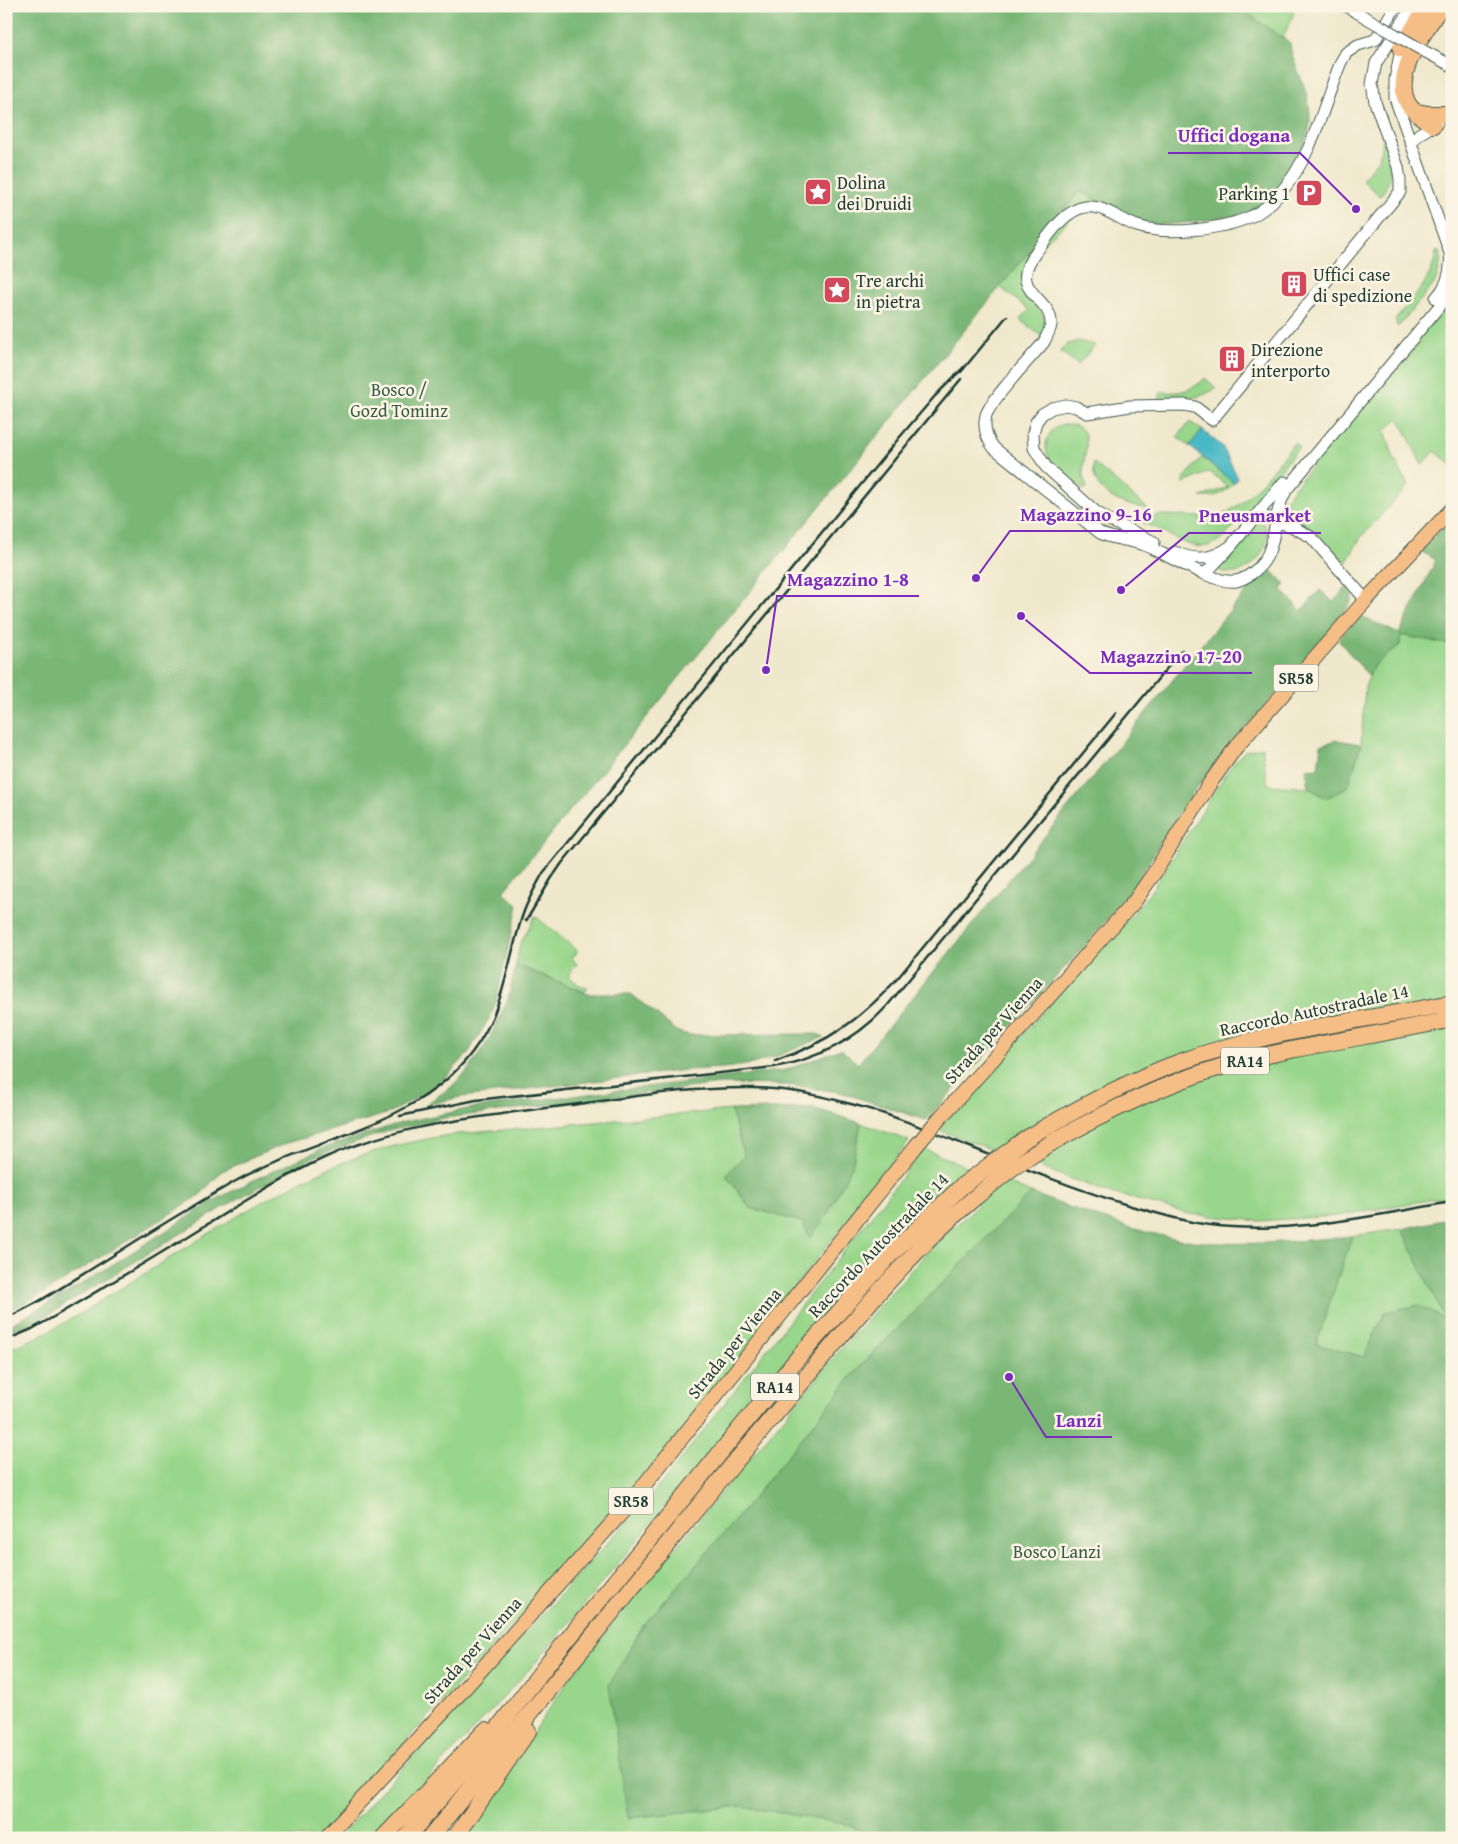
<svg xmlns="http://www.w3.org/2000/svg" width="1458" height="1844" font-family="'Gentium Book Plus',serif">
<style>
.green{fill:#98d68b;stroke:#5c8a60}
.forest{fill:#7ab777;stroke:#4c7a56}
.water{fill:#4ab8c5;stroke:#347a7c}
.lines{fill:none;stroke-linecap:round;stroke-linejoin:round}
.minor-casing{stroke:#3e574b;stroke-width:13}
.major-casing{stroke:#3e574b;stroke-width:16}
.highway-casing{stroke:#3e574b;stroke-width:18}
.minor{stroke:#fff;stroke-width:11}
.major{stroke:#f6be87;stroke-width:14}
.highway{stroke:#f6be87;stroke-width:16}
.rail{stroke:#1f3d34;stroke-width:2.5}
.minor-bridge-casing{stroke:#3e574b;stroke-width:13;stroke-linecap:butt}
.major-bridge-casing{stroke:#3e574b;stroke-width:16;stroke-linecap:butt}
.highway-bridge-casing{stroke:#3e574b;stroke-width:18;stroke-linecap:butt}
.minor-bridge{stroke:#fff;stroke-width:11}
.major-bridge{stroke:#f6be87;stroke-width:14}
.highway-bridge{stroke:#f6be87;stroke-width:16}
.labels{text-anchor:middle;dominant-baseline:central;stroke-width:5;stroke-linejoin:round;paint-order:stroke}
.shield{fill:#fcf5e5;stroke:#617469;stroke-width:1}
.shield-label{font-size:16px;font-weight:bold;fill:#1f3d34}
.poi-label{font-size:18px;fill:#1f3d34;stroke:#fcf5e5;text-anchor:start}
.park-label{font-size:18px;fill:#375c45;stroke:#fcf5e5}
.street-label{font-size:18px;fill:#1f3d34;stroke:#fcf5e5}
.leader{fill:none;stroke:#7b2cbf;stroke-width:2}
.callout-dot{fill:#7b2cbf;stroke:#fcf5e5;stroke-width:2}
.callout-label{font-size:19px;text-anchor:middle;font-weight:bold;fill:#7b2cbf;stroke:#fcf5e5;stroke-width:5;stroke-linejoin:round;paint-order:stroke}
</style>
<rect width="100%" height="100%" fill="#fcf5e5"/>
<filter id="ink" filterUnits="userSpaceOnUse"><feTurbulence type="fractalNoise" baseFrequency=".02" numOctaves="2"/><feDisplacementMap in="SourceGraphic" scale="10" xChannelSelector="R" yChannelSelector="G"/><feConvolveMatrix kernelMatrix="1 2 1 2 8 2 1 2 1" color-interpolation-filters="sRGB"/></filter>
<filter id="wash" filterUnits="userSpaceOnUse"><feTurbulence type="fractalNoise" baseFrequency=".0096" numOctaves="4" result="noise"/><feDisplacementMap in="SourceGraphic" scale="20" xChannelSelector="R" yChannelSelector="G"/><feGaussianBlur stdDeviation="1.12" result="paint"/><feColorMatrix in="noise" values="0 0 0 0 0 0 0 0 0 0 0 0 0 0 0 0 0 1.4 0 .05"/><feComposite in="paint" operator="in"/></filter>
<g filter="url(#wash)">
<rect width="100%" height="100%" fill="#f0e8cc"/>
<path class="green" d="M1237,6H1293V16L1282,39Z
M1383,139L1391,155L1388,157C1392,172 1391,183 1380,196L1362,180L1379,158Z
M1080,191L1101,202L1088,203L1030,256L1024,289L1029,299L1041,311L1044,318L1045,327L1041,336L1020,320L1029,310L1000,287Z
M1436,251H1439C1442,263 1439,274 1433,285L1398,327L1396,324V319C1413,298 1433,280 1436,251Z
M1452,295V465L1435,451L1422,465L1399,418L1385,430L1393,456L1408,486L1361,537L1346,563C1334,550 1322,537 1307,528C1298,522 1291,523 1283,514L1284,502L1293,489Z
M1078,341L1095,345L1078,365L1060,351L1068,344Z
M1205,378L1216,388C1200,400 1179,399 1160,400V394L1162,392C1178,394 1194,390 1205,378Z
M1190,422L1202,430L1189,446L1177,437Z
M1064,424C1099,424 1082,456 1083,476C1084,480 1086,484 1087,487L1084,490C1069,478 1036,459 1049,435C1052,429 1057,426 1064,424Z
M1294,443L1299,447L1229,532C1205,558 1186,544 1162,531C1156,527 1149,526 1143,523C1155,507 1198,521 1217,516C1246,509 1275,465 1294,443Z
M1202,457L1234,483C1224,494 1215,498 1201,497L1228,487L1210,472L1184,483L1182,481Z
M1094,463L1147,508C1123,507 1089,492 1094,463Z
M1257,522L1264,524L1268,533C1266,556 1245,581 1220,571L1219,568Z
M1400,635L1452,645V1196L1336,1216L1259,1221L1189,1214L1104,1191L936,1129L1135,912L1153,888L1231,766L1245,751L1262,747L1268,785L1309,788L1326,798L1348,787L1361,744L1365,687L1374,665L1400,645Z
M535,916L578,951L572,958L577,964L568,976L583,988L585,986L588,988L585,992L516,965L520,944Z
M731,1110L744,1156L726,1175L750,1208L802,1222L852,1166L861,1123L909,1141L653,1468L574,1558L317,1838H6V1350C49,1335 88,1309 126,1285C204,1238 289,1177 376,1151C403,1143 430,1138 458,1134Z
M924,1149L1031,1193L856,1371L738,1517L643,1626L628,1818L741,1806L851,1825L871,1838H467L526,1744L567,1682L614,1622L835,1356L931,1248L978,1205L955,1180L842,1293L537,1661L380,1830L373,1838H338L445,1722L663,1482Z
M1402,1229L1445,1319L1364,1357L1316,1344L1352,1236Z"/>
<path class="forest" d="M6,6H1237L1290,43L1291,51C1298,74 1311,96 1310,120C1310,144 1278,198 1256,209C1240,217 1165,227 1147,224C1123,219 1102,201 1079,191L503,892L518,905L495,1004L490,1017L467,1055L444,1079L427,1092L389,1113L284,1144L222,1171L200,1195L44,1293L6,1312Z
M1452,519V645L1401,635L1400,645L1374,665L1369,676L1338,640L1360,616L1399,634L1436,560L1420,551Z
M1268,568L1285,584L1282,590L1301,611L1320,590L1333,602L1349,585L1352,599L1342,617L1235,740L1192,794L1129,893L1086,944L926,1120L840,1092L787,1085L720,1084L444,1118L388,1131L316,1156L234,1201L38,1321L6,1332V1327L74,1289L213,1201L260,1177L326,1147L404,1122L473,1108L786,1070L841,1049L858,1064L1226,615Z
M1337,740L1361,744L1348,787L1326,798L1309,788L1306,769L1318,768L1321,745Z
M516,965L588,994H631L678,1032L690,1035L817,1034L824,1037L777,1056L752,1064L724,1068L686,1070L461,1097L425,1105L450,1088L469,1069L488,1041L508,1000Z
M813,1108L861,1123L852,1166L828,1213L810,1238L802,1222L750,1208L726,1175L744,1156L731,1110Z
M1031,1193C1091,1215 1154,1241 1219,1243C1263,1245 1308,1240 1352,1236L1316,1344L1364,1357L1385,1312L1418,1305L1445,1319L1402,1229L1452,1218V1838H871L850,1825L741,1806L628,1818L609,1685L643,1626L738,1517L856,1371Z"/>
<path class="water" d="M1202,430L1222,446L1238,478L1234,483L1189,446Z"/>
</g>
<g filter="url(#ink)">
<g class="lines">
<g class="minor-casing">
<path id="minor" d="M1346,6L1377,24
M1396,6L1375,40L1358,45L1346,53L1341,62C1323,105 1313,156 1281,192C1273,202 1264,210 1252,216C1225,229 1167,236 1137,226C1121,221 1103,204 1085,207C1064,210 1048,237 1036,252C1005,293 1053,296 1051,325C1050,331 1046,337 1044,342C1030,359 992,398 986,415C983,427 987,439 994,448L1100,533C1113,540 1129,539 1144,545C1165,553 1215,585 1236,581C1246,579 1258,570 1264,561C1278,540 1272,513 1287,489L1452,291
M1401,49L1395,80V98L1450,253C1452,271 1448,285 1436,298
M1422,50L1452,66
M1411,143L1419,134L1437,123
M1258,514L1293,527L1311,537L1366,600
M1154,542L1109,520L1096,512L1046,467L1034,448L1033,433L1036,422L1042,414L1052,408L1066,405L1076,407L1087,413L1130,406L1184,405L1195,407L1212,420L1400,192V179L1398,167L1375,102L1372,84L1376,63L1413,6
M1175,552C1196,562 1213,559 1231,546
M1205,574L1231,546L1284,482"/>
</g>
<g class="major-casing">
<path id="major" d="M939,1119L1134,902L1154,873L1210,783L1236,747L1366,600L1452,509
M326,1838L462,1691L624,1510L916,1146"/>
</g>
<g class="highway-casing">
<path id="highway" d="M1401,49L1427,6
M1417,112L1428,114H1452
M1433,125C1425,119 1412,112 1407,102C1393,72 1426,30 1441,6
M1024,1140C1074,1110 1125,1082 1180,1062C1268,1030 1361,1021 1452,1003
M1051,1143C1107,1111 1163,1084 1224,1066C1299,1045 1376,1036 1452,1019
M383,1838L486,1730
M406,1838L478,1754L549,1662L797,1359L890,1255L962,1186
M430,1838C543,1697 655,1557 771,1419C835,1344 897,1263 973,1199
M455,1838L528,1731"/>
</g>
<use href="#minor" class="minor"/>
<use href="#major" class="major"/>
<use href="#highway" class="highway"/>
<path class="rail" d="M961,372L1007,316
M526,921L551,879L562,863L961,379
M775,1061C828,1042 859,1021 897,979L1116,713
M400,1116L476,1100L774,1067C818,1059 857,1039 887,1006L1182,650
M6,1318C40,1303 70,1282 101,1263C145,1235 189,1208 234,1182C312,1138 418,1126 473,1051C505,1009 507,961 523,914C528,899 536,886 543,873L899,438L935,396L964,367
M6,1340L32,1329L57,1315C106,1286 155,1257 203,1227C242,1203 282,1177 324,1158C396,1125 477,1117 554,1107C620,1099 686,1087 752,1088C782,1088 818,1095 847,1103C888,1113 926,1129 965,1145C1020,1167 1075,1189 1131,1206C1157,1213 1183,1222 1210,1225C1291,1235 1373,1215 1452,1202"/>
<g class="minor-bridge-casing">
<path id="minor-bridge" d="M1377,24L1422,50"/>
</g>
<g class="major-bridge-casing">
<path id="major-bridge" d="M916,1146L939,1119"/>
</g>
<g class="highway-bridge-casing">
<path id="highway-bridge" d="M962,1186L1024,1140
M973,1199L1012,1168L1051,1143"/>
</g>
<use href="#minor-bridge" class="minor-bridge"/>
<use href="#major-bridge" class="major-bridge"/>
<use href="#highway-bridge" class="highway-bridge"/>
</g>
</g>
<defs>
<g id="sight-square" transform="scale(1.4375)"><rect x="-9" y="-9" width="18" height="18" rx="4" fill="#d1495b" stroke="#fcf5e5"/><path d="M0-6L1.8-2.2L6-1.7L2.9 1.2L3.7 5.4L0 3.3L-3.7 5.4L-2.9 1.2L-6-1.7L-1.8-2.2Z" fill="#fff"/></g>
<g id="parking-square" transform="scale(1.4375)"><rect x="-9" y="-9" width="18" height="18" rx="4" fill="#d1495b" stroke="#fcf5e5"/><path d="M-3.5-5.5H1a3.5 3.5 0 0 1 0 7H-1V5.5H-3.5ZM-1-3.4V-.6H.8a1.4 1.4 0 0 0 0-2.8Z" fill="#fff"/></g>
<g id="building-square" transform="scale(1.4375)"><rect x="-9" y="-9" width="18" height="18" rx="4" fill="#d1495b" stroke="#fcf5e5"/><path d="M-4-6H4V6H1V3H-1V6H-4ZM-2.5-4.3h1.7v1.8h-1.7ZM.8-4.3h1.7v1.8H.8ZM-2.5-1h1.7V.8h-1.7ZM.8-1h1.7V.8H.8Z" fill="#fff"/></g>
</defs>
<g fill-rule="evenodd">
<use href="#sight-square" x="818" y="192"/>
<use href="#parking-square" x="1309" y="193"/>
<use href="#building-square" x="1294" y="284"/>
<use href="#sight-square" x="837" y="290"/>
<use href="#building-square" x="1232" y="359"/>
</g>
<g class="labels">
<g class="shield">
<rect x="1273.5" y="664.5" width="45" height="27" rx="4"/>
<rect x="1221" y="1047.5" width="48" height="27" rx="4"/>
<rect x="751" y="1373.5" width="48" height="27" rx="4"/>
<rect x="608.5" y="1487.5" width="45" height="27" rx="4"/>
</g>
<g class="shield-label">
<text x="1296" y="678">SR58</text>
<text x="1245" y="1061">RA14</text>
<text x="775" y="1387">RA14</text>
<text x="631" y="1501">SR58</text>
</g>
<g class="poi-label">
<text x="837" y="182">Dolina<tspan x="837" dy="21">dei Druidi</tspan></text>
<text x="1290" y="193" text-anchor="end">Parking 1</text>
<text x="1313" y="274">Uffici case<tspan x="1313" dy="21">di spedizione</tspan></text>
<text x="856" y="280">Tre archi<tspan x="856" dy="21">in pietra</tspan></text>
<text x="1251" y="349">Direzione<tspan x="1251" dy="21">interporto</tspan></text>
</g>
<g class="park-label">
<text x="399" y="389">Bosco /<tspan x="399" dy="21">Gozd Tominz</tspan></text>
<text x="1057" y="1551">Bosco Lanzi</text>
</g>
<g class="street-label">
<text transform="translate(1314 1010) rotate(-12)">Raccordo Autostradale 14</text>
<text transform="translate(993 1030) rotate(-48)">Strada per Vienna</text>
<text transform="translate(878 1245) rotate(-46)">Raccordo Autostradale 14</text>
<text transform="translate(734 1343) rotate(-51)">Strada per Vienna</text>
<text transform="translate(472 1650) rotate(-48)">Strada per Vienna</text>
</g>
</g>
<path class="leader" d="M1356 209L1300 153H1168M976 578L1010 531H1162M1121 590L1189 533H1321M766 670L777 596H919M1021 616L1090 673H1252M1009 1377L1046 1437H1112"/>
<g class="callout-dot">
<circle cx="1356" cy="209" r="5"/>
<circle cx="976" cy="578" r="5"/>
<circle cx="1121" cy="590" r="5"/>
<circle cx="766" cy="670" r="5"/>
<circle cx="1021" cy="616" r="5"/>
<circle cx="1009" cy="1377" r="5"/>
</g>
<g class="callout-label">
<text x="1234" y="142">Uffici dogana</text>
<text x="1086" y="521">Magazzino 9-16</text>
<text x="1255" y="522">Pneusmarket</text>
<text x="848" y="586">Magazzino 1-8</text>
<text x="1171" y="663">Magazzino 17-20</text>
<text x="1079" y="1427">Lanzi</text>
</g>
<rect width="1458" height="1844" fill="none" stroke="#fcf5e5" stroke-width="25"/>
</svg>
